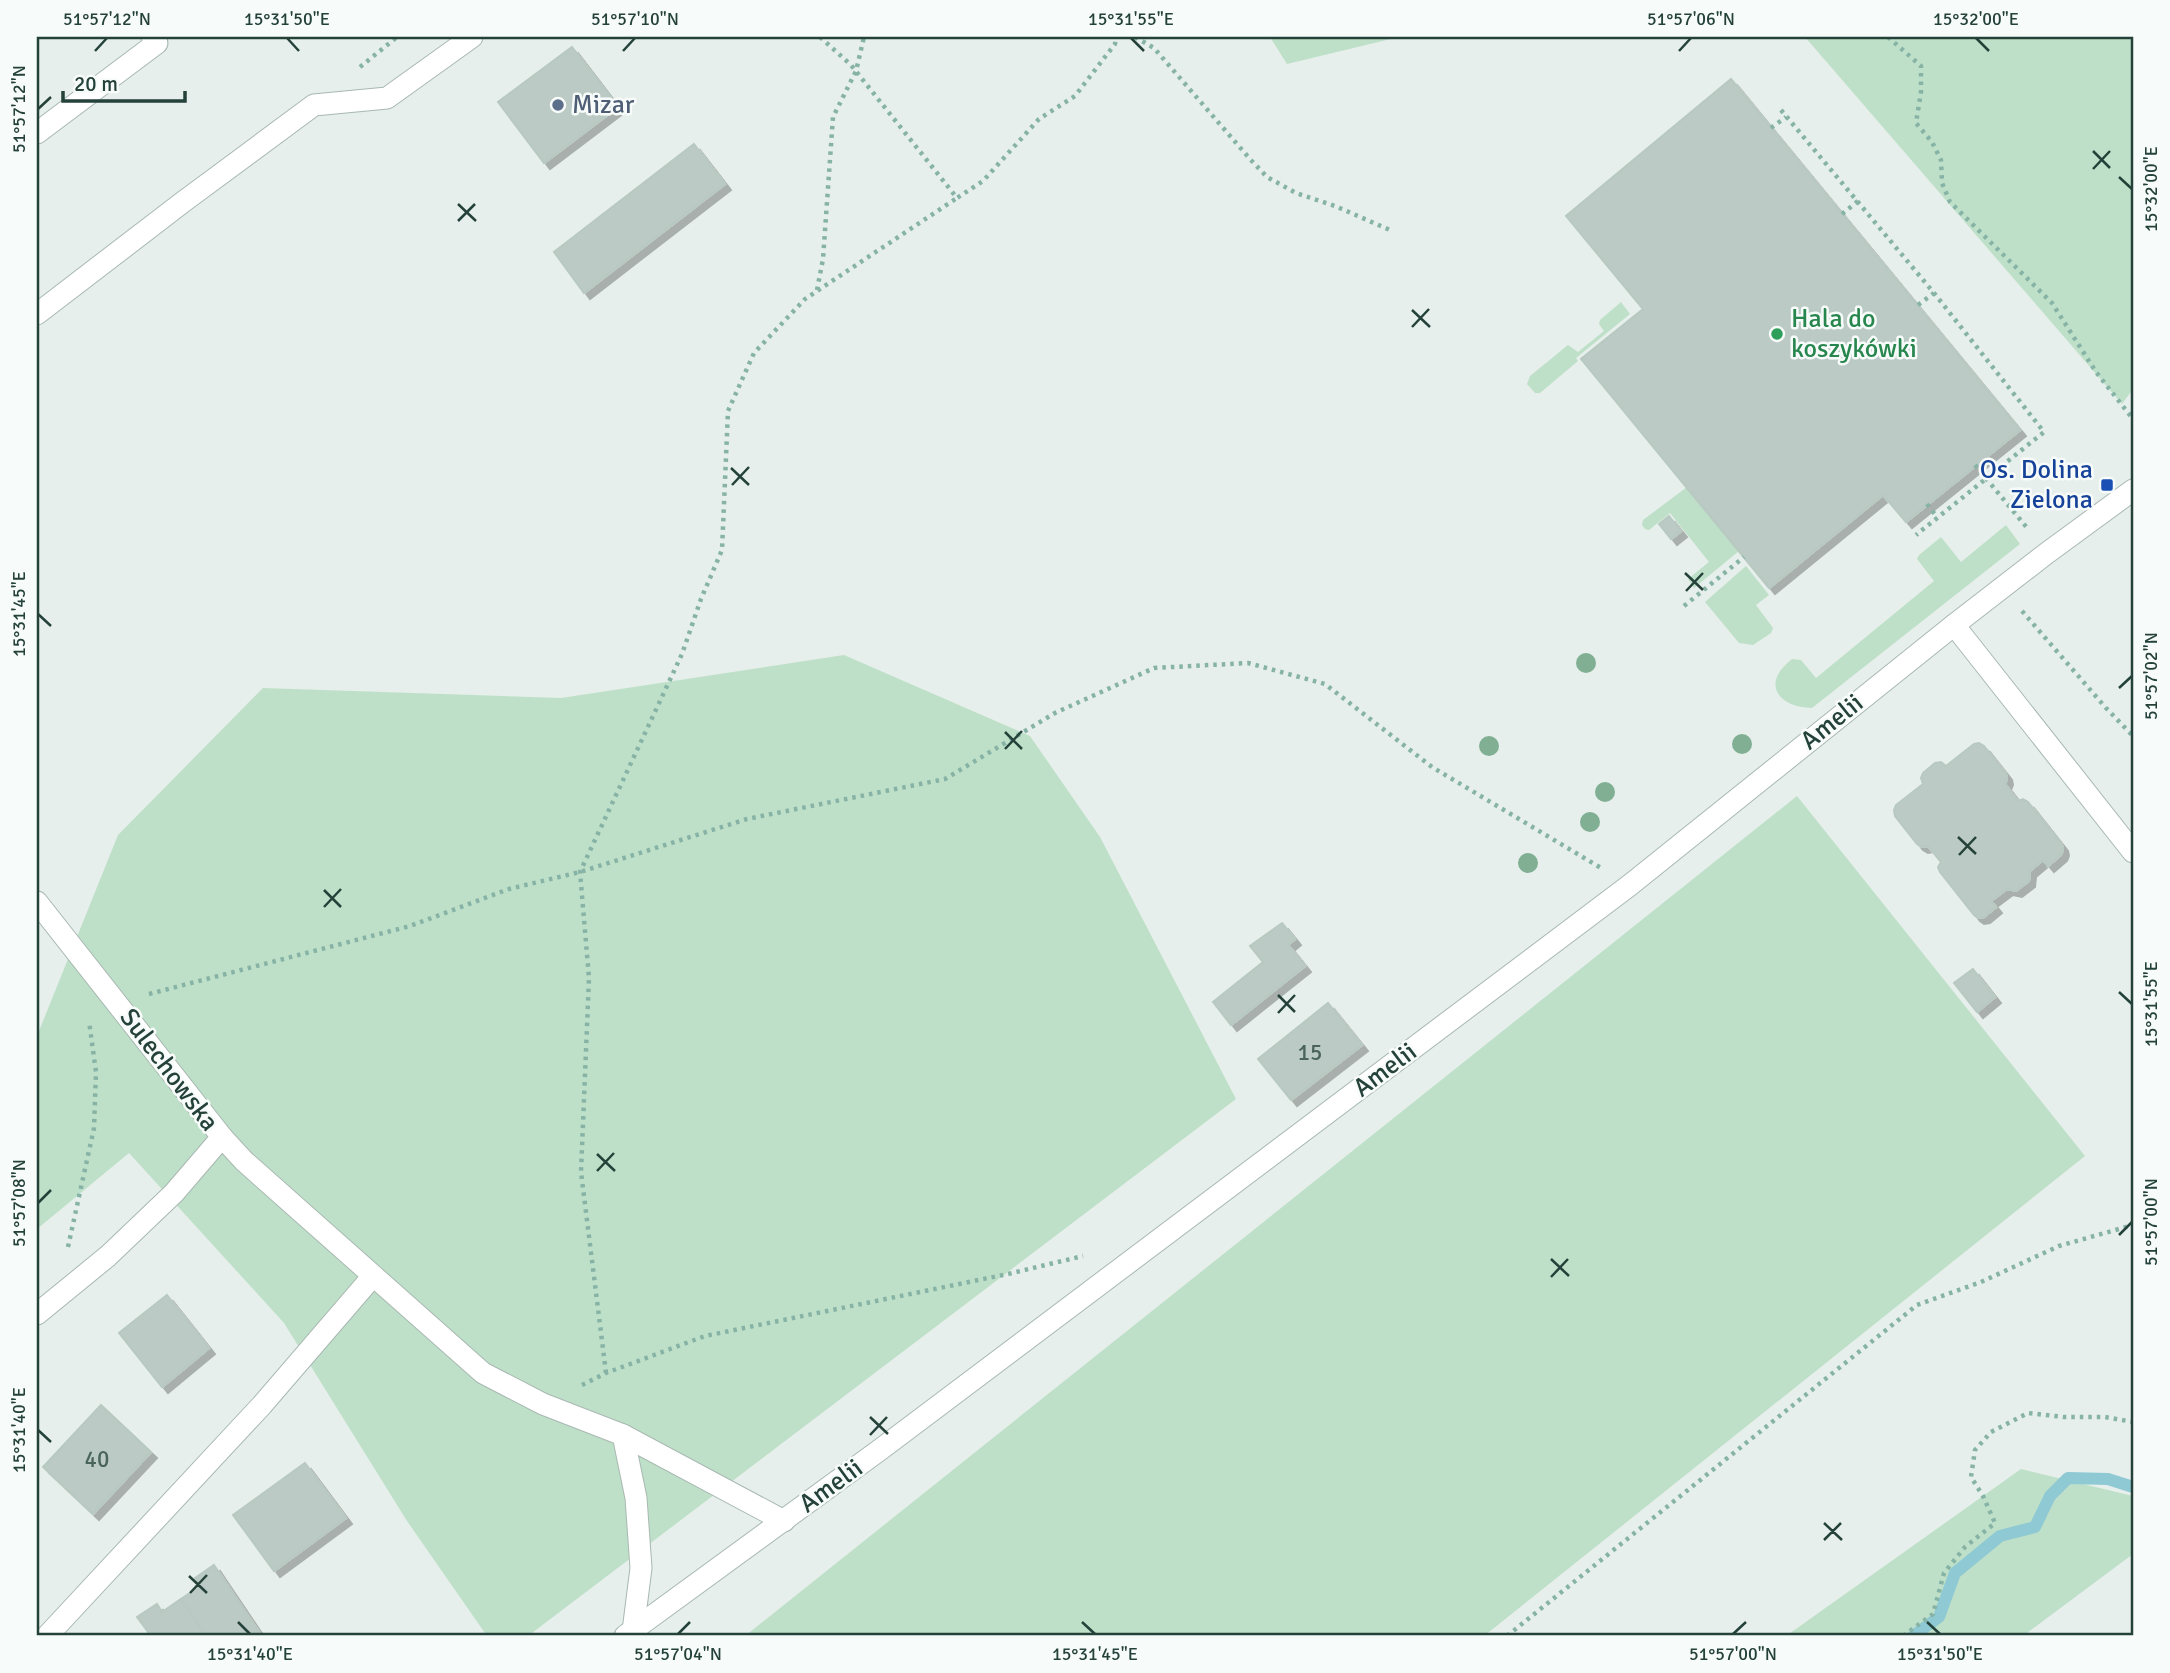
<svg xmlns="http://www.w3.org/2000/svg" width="2170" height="1673" viewBox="0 0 2170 1673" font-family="Signika,sans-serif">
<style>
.green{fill:#bfe0c8}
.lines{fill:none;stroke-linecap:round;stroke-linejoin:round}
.stream{stroke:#8ec9d4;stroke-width:12}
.building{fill:#bbcac4;stroke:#b8c9c2;stroke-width:2;filter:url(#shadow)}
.minor-casing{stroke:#a8b8b2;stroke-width:23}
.path{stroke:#86b3a5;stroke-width:4.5;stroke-dasharray:3.5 5;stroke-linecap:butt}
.minor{stroke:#fff;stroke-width:21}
.tree{fill:#80af93}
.ticks{fill:none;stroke:#24423a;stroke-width:2.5}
.service-dot{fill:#5c6f8a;stroke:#f7fbf9;stroke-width:2.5}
.leisure-dot{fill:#2e9e5b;stroke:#f7fbf9;stroke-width:2.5}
.transit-dot{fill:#1a4fb4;stroke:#f7fbf9;stroke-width:2.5}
.labels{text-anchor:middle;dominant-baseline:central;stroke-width:5;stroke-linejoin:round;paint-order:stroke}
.number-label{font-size:23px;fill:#4a645c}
.service-label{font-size:26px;fill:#4e5e75;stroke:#f7fbf9;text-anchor:start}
.leisure-label{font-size:26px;fill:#27864d;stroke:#f7fbf9;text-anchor:start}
.transit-label{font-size:26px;fill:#164399;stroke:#f7fbf9;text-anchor:end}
.street-label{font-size:26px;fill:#24423a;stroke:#f7fbf9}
.neatline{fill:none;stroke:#24423a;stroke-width:2.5}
.ticks-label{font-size:18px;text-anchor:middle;fill:#24423a}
</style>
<defs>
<filter id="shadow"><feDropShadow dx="6" dy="6" stdDeviation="0" flood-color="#0004"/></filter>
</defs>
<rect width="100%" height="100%" fill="#e6efeb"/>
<g class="green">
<polygon points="1270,37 1399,37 1287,64"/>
<polygon points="1805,37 2133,37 2133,389 2122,404"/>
<polygon points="1621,302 1630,314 1576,358 1578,361 1540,393 1535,393 1527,384 1530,376 1568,345 1578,352 1604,331 1599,324 1600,320"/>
<polygon points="1687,487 1739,551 1694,588 1688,579 1709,562 1670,513 1649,530 1645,529 1642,525 1643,520"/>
<path d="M 2006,525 L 2020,544 L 1812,708 C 1777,707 1761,683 1792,659 L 1801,660 L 1816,678 L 1934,581 L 1917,559 L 1919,555 L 1941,537 L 1961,562 Z"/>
<polygon points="1746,566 1769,595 1756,605 1773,628 1771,633 1753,645 1739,643 1705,602"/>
<polygon points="844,655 1030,736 1100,837 1236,1099 528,1636 487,1636 407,1521 284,1323 129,1153 37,1229 37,1036 118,835 263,688 561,698"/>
<polygon points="1797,796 2085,1156 1484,1636 745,1636"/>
<polygon points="2021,1469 2133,1496 2133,1554 2023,1636 1786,1636"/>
</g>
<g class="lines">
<polyline class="stream" points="1913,1636 1939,1617 1955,1573 2000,1536 2035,1527 2050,1496 2068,1478 2108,1479 2133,1487"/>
</g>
<g class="building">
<polygon points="572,47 618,107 544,163 498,102"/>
<polygon points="1731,79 2020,430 1906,522 1883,495 1769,588 1581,359 1643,309 1566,216"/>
<polygon points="694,144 725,184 584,293 554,252"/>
<polygon points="1669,516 1681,531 1671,539 1659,524"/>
<polygon points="1979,743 1984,746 2006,774 2007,779 2005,784 2018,801 2023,799 2028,802 2062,845 2063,850 2061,855 2048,866 2043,860 2030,871 2029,881 2016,891 2007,889 1991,901 1996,907 1984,917 1978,918 1974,915 1940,872 1938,867 1941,862 1928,846 1922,847 1917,844 1895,816 1894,810 1896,805 1923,784 1921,778 1923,773 1935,763 1941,762 1946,766 1974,744"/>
<polygon points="1282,923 1295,939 1288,945 1305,966 1231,1025 1213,1002 1263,962 1250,946"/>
<polygon points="1973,969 1995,997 1977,1012 1954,983"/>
<polygon points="1328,1003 1362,1045 1291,1100 1258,1059"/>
<polygon points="167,1295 209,1348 162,1387 119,1333"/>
<polygon points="101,1405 151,1452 93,1514 43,1467"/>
<polygon points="305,1463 346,1518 274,1571 233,1515"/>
<polygon points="214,1565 259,1632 252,1636 206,1636 181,1599 200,1586 195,1578"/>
<polygon points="181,1599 206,1636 151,1636 137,1617 157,1604 162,1612"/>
</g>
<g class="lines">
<defs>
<g id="minor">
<polyline points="37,133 157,43 152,37"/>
<polyline points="37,314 183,202 314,105 387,98 472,37"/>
<polyline points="1954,625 2133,852"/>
<polyline points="37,902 222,1137 174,1193 108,1256 37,1314"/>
<polyline points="222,1137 244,1161 483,1373 543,1404 623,1435 636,1498 641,1568 633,1631"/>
<polyline points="623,1435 784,1521"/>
<polyline points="47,1636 262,1405 373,1276"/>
<polyline points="625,1636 881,1449 1630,885 1954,625 2047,553 2133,490"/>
</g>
</defs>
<use href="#minor" class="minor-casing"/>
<g class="path">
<polyline points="820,37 851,65 957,198 983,181 1039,119 1075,96 1115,44 1116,37"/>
<polyline points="1135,37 1154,48 1250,159 1267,177 1296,193 1335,206 1390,230"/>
<polyline points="1888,37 1921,66 1921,92 1916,123 1932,142 1941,160 1942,183 1950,202 2052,303 2096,372 2133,419"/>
<polyline points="360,67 397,37"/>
<polyline points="1781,110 1934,293 2044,432 1916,535"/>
<polyline points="1771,128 1786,117"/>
<polyline points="1842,214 1858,201"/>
<polyline points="817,290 823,259 833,117 856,71 864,37"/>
<polyline points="1918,305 1934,293"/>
<polyline points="1975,465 2028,529"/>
<polyline points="1927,504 1937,517"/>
<polyline points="1684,606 1744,557"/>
<polyline points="2022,611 2106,708 2133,736"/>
<polyline points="149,994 410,926 509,889 580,872 747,819 945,779 1055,713 1154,668 1248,663 1325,684 1432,767 1601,868"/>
<polyline points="68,1247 94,1128 96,1072 89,1021"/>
<polyline points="606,1373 581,1172 589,978 580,872 682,654 701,599 722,550 728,411 754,353 805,299 957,198"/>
<polyline points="582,1385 606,1373 705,1336 1008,1274 1083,1256"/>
<polyline points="1507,1636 1917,1305 1981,1282 2059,1246 2133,1225"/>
<polyline points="1903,1636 1933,1614 1944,1573 1965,1547 1995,1523 1983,1496 1971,1477 1975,1450 1991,1432 2028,1413 2064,1417 2105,1417 2133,1422"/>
</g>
<use href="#minor" class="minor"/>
</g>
<g class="tree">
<circle cx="1586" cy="663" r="10"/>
<circle cx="1742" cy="744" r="10"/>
<circle cx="1489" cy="746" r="10"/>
<circle cx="1605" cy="792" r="10"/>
<circle cx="1590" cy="822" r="10"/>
<circle cx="1528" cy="863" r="10"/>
</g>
<path class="ticks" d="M 287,38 L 299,51M 1131,38 L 1144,51M 1976,38 L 1989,51M 95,51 L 107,38M 623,51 L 635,38M 1679,51 L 1691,38M 38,109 L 51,97M 2093,151 L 2110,168M 2093,169 L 2110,151M 2119,177 L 2132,189M 458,204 L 476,221M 458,221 L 475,204M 1412,310 L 1430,327M 1412,327 L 1429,309M 731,468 L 749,485M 732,485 L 749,467M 1685,573 L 1703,590M 1686,591 L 1703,573M 38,614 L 51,626M 2119,688 L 2132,676M 1005,732 L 1022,749M 1005,749 L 1022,731M 1958,837 L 1976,854M 1959,855 L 1976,837M 324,890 L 341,907M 324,907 L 341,889M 2119,992 L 2132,1004M 1278,995 L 1295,1012M 1278,1013 L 1295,995M 597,1154 L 615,1171M 597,1171 L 614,1153M 38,1203 L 51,1190M 2119,1235 L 2132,1222M 1551,1259 L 1569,1276M 1551,1277 L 1568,1259M 870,1417 L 888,1434M 38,1430 L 51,1442M 870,1435 L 887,1417M 1824,1523 L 1842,1540M 1824,1540 L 1841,1523M 189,1576 L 207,1593M 190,1593 L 207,1575M 238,1622 L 250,1634M 1082,1622 L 1095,1634M 1927,1622 L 1940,1634M 678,1634 L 690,1622M 1733,1634 L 1746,1622"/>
<circle class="service-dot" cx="558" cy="105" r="7"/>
<circle class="leisure-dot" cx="1777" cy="334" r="7"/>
<rect class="transit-dot" x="2100" y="478" width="14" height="14" rx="3.5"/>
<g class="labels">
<g class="number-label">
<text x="1310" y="1052">15</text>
<text x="97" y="1459">40</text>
</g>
<g class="service-label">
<text x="572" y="105">Mizar</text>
</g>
<g class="leisure-label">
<text x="1791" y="319">Hala do<tspan x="1791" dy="30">koszykówki</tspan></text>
</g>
<g class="transit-label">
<text x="2093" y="470">Os. Dolina<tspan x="2093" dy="30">Zielona</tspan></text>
</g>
<g class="street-label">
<text transform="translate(1832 722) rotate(-39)">Amelii</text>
<text transform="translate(169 1070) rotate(53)">Sulechowska</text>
<text transform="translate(1385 1070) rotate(-37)">Amelii</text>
<text transform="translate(831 1486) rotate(-36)">Amelii</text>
</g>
</g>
<rect width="2170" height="1673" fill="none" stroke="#f7fbf9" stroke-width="77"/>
<path d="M63 91v10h122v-10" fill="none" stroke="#24423a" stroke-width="3.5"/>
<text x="74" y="91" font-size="21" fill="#24423a" stroke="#f7fbf9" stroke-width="5" paint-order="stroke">20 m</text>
<rect x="38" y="38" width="2094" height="1596" class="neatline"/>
<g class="ticks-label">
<text x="107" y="25">51°57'12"N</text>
<text x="287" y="25">15°31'50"E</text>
<text x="635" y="25">51°57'10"N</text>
<text x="1131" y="25">15°31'55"E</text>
<text x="1691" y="25">51°57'06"N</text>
<text x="1976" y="25">15°32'00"E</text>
<text transform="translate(19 109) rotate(-90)" y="6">51°57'12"N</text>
<text transform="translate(2151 189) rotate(-90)" y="6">15°32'00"E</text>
<text transform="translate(19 614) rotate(-90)" y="6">15°31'45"E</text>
<text transform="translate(2151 676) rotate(-90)" y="6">51°57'02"N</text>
<text transform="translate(2151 1004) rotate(-90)" y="6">15°31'55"E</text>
<text transform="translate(19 1203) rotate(-90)" y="6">51°57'08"N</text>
<text transform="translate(2151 1222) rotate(-90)" y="6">51°57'00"N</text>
<text transform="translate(19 1430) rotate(-90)" y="6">15°31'40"E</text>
<text x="250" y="1660">15°31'40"E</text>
<text x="678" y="1660">51°57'04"N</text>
<text x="1095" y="1660">15°31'45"E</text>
<text x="1733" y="1660">51°57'00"N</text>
<text x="1940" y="1660">15°31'50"E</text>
</g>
</svg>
